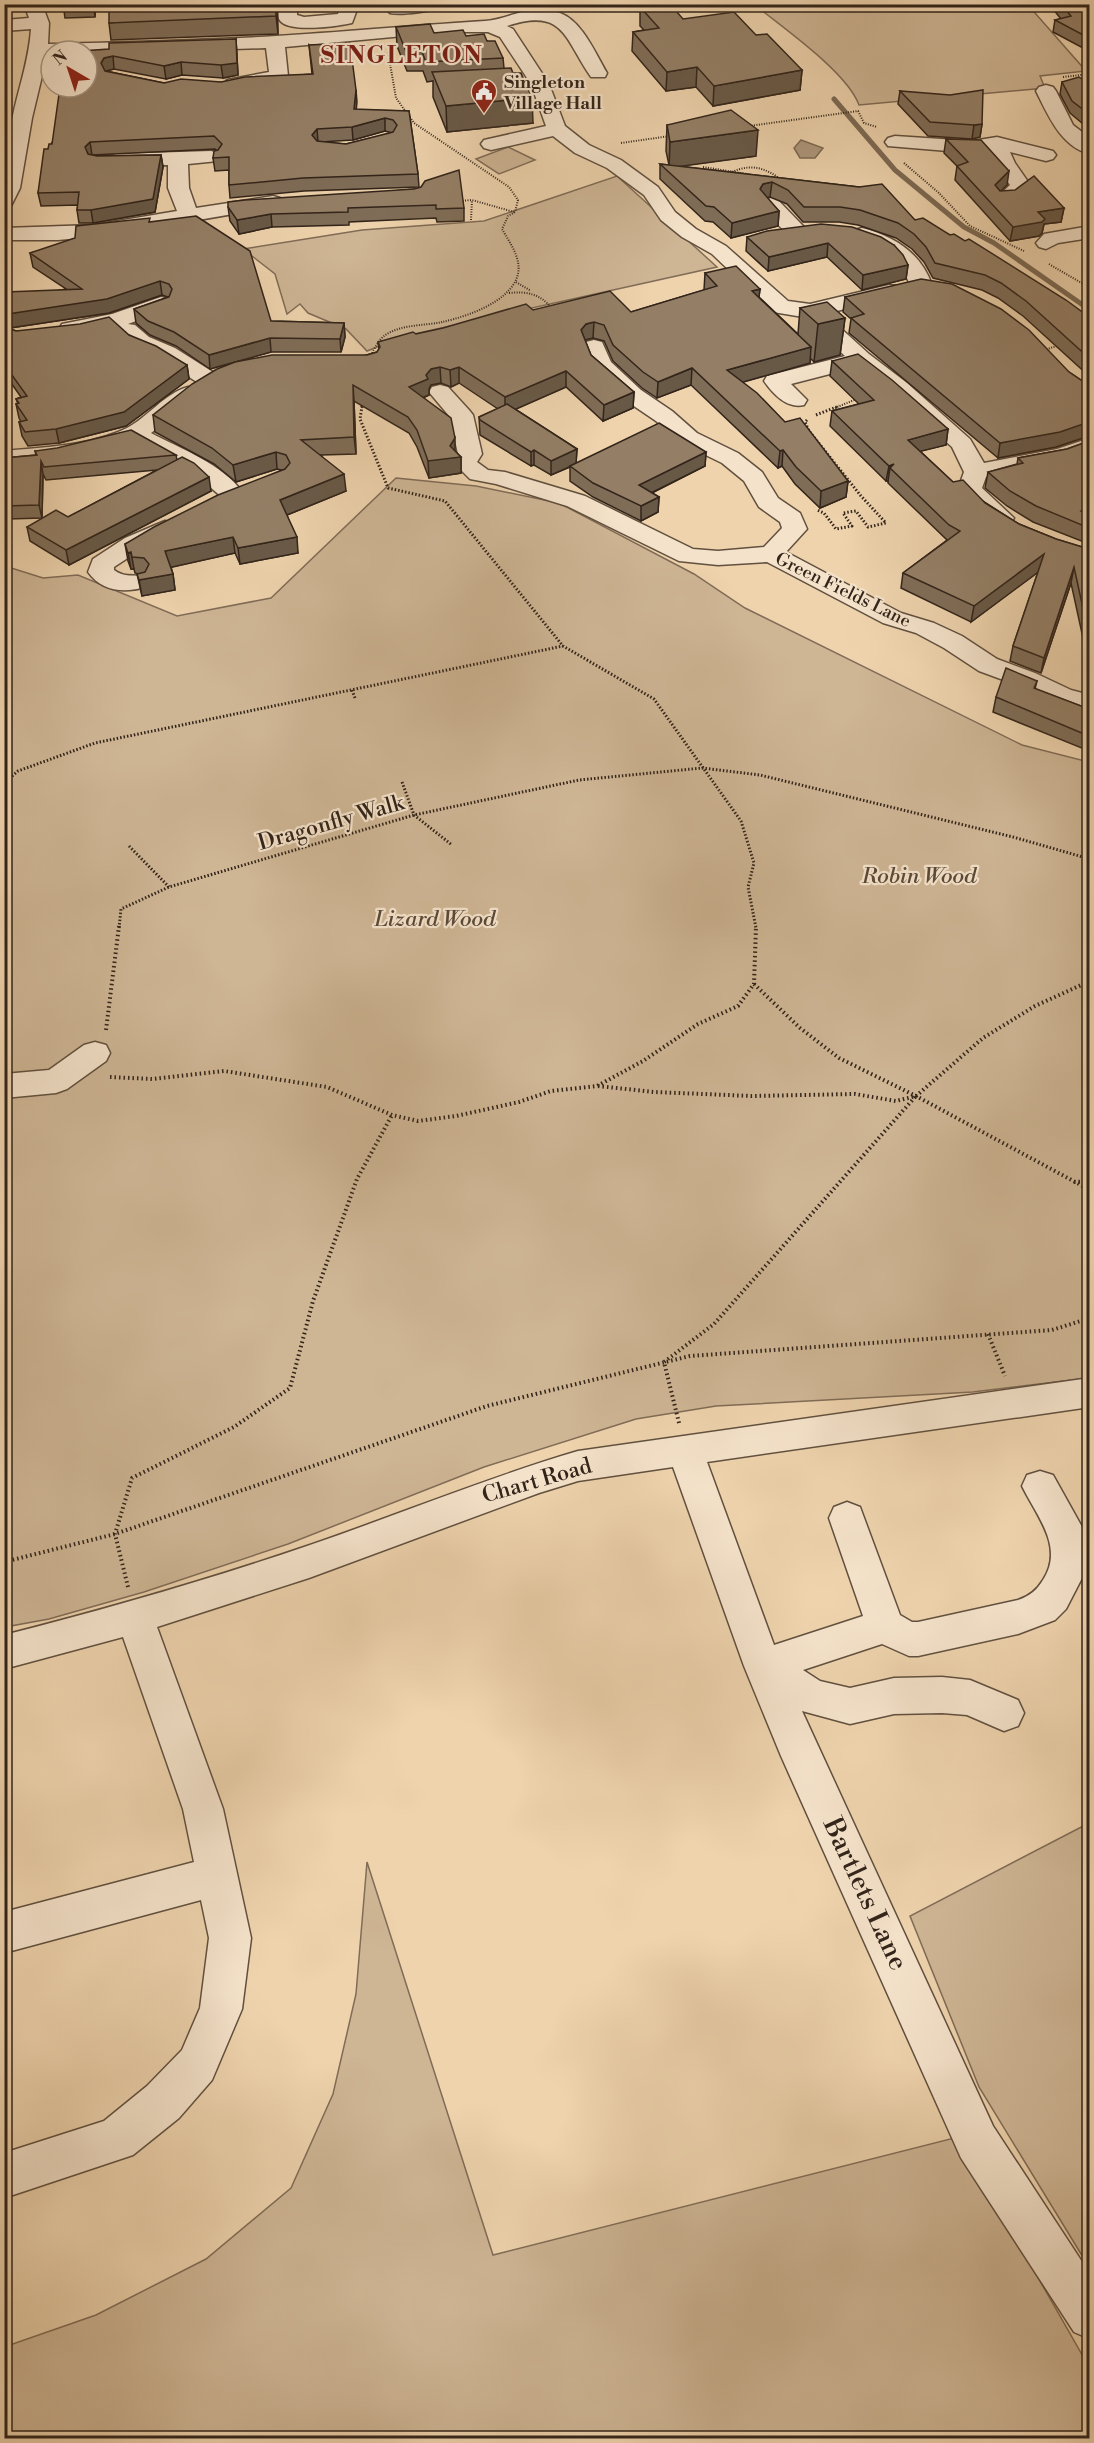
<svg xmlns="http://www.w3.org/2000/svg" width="1094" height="2443" viewBox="0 0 1094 2443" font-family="'Libre Bodoni',serif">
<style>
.green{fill:#ceb594;stroke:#806c57;stroke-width:1.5}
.water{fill:#ae987b;stroke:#7c6a54;stroke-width:1.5}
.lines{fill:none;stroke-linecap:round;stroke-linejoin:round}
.stream{stroke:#7c6a54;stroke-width:5}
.minor-casing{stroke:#61503f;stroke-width:3}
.path-far2{stroke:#32241a;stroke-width:2;stroke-dasharray:1 1.5;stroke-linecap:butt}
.path-far1{stroke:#32241a;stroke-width:3;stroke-dasharray:1.5 2;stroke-linecap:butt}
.path{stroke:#32241a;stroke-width:4;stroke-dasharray:1.5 3;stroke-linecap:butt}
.minor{fill:#f4e2ca;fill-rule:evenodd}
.wall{fill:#7f6d58;stroke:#32241a;stroke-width:1.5;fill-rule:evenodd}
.shaded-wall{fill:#685947;stroke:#32241a;stroke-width:1.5}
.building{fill:#947f66;stroke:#32241a;stroke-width:1.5;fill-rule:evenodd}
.labels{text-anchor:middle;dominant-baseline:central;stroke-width:4.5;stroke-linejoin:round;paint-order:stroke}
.far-poi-label{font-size:18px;font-weight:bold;fill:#32241a;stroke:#f4e2ca;text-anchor:start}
.far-street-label{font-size:18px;fill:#32241a;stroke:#f4e2ca}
.street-label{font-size:22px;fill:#32241a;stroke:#f4e2ca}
.park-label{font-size:22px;font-style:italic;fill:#594838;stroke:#f4e2ca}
.far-district-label{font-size:24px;font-weight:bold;letter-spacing:1.5px;fill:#7a1f14;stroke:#f4e2ca}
.near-street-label{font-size:27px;fill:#32241a;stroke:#f4e2ca}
</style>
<rect width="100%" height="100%" fill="#eed3ad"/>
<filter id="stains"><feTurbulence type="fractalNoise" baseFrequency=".00333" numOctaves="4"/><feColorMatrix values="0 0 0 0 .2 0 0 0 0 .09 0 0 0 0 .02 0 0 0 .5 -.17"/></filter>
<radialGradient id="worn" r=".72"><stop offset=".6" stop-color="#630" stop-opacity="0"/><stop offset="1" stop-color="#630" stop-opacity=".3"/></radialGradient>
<g class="green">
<path d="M 755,5 L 1028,5 L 1086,71 L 1040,76 L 1045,88 L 859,105 C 847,72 783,28 755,5 Z"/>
<polygon points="508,147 535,160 499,174 476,159"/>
<polygon points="617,176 717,267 405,336 367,351 346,329 308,313 300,304 287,314 275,274 243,249 362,230 484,221"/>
<polygon points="396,478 476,486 559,503 694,574 745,608 1022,745 1089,762 1089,1378 973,1392 716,1406 636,1419 484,1467 288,1544 144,1592 49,1619 5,1627 5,566 43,578 78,575 177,616 271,598"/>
<polygon points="1089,1823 1089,2267 979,2087 910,1916"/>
<polygon points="367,1862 493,2255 958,2137 1089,2367 1089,2438 5,2438 4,2347 96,2315 206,2259 291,2188 333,2094 356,1994"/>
</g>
<polygon class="water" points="801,140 823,148 815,158 800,158 794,148"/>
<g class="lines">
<polyline class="stream" points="834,99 895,170 964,227 994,243 1090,310"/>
<defs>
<g id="minor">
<path d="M 24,4 L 42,4 L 49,23 L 48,44 C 124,42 200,41 276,36 C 346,32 415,25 485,21 C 512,19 530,2 560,13 C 583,22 595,53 607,73 L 605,77 L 591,77 C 564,38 564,7 507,26 L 513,29 L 549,84 L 565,126 L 589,145 L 621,160 L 658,187 L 675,212 L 696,229 L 726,246 L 788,301 L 810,304 L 889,285 L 897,286 L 900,291 L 897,296 L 825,314 L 869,354 L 907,383 L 970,439 L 984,463 L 1057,449 L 1090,438 L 1090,453 L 1063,462 L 986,477 L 982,488 L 1014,518 L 1011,523 C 991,528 969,505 958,489 L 964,472 L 952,447 L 891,393 L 857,367 L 791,384 L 807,400 L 804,405 C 787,409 773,394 764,381 L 767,376 L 845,356 L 803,317 L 773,312 L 712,254 L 682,237 L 661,220 L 644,195 L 607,168 L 575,153 L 553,136 L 491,150 L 484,148 L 481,144 L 484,140 L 546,126 L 531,84 L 500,37 L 488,32 L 447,32 L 285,47 L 288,76 L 286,80 L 234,90 L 227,88 L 225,84 L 227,80 L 269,72 L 266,48 L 87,54 L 87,51 L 51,51 L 51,55 L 47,55 L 32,118 L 20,188 L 11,206 L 4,208 C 4,178 6,150 12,120 C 18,89 29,61 31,29 L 4,31 L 4,20 L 29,18 Z"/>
<path d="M 279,4 L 297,4 L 297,15 L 304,17 L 338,14 L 341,4 L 359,4 L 352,23 C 339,26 286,34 279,19 C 278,15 279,8 279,4 Z"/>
<path d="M 392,4 L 444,4 C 437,12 400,15 390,13 L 387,9 Z"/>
<path d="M 1046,85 L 1053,87 L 1056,91 L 1073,125 L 1090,138 L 1090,154 C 1061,147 1048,115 1036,91 L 1039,87 Z"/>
<path d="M 895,136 L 972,141 L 997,137 L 1053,151 L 1056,155 L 1053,159 L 1046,161 L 1010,152 L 1015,163 L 1031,186 C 1023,197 1011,207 998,203 L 995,199 L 1010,185 L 995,164 L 990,150 L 972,153 L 888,146 L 885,142 L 888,138 Z"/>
<polygon points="211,151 218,153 221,157 218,161 188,164 189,188 196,208 273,196 280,198 283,202 280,206 111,235 58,240 4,240 4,228 94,225 177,211 168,188 168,165 116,166 109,164 106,160 109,156 116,154"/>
<path d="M 771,198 L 778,200 L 804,227 L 807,231 L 804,235 C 786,240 775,220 764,208 L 761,204 L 764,200 Z"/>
<polygon points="1090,226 1090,238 1058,243 1046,249 1039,247 1036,243 1044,234"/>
<path d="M 862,228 C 894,236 921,253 932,285 L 929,290 L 921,291 L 913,290 C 906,278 904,267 893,258 C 882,249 858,243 852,234 L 855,230 Z"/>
<polygon points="161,297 169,299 172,304 169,309 128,324 135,325 149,337 175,348 216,374 219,379 216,384 208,386 200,384 159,358 133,347 116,330 119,326 70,336 62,334 59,329 62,324 112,314"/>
<polygon points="594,340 602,342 611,362 641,390 672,411 697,433 738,453 762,472 778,498 800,513 807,529 786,552 901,613 934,623 962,636 997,659 1035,673 1071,690 1090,695 1090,711 1054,703 1017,685 979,671 944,648 916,633 883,623 767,562 718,565 679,561 567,506 496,484 470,479 453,462 458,454 450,417 429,392 432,387 440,385 448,387 469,410 473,415 482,454 477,462 488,470 505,472 585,496 693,549 718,551 764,547 782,528 780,522 759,507 744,481 722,463 681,443 656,421 625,400 593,370 583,347 586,342"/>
<path d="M 188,387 L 196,389 L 199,394 L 196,399 L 151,433 C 181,449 223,464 243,493 L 239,498 L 231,500 L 223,498 L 197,476 L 133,442 L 90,454 L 4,465 L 4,451 C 44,447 90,446 127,428 C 148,417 165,393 188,387 Z"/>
<path d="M 165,521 L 174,523 L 177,528 L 174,533 L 143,548 L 114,567 L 114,570 C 124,578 134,574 146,577 L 150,582 L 146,587 C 124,593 102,592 88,572 L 93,559 L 125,538 Z"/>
<polygon points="95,1042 106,1045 110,1053 106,1061 67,1089 56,1093 4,1098 4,1074 49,1070 84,1045"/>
<path d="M 1090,1378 L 1090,1407 L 707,1462 L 774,1645 L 863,1616 L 829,1518 L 834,1507 L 847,1502 L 860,1507 L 900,1615 L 912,1622 L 918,1622 L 1018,1600 C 1030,1596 1037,1590 1043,1580 C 1065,1547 1036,1515 1022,1486 L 1027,1475 L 1040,1471 L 1053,1475 L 1082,1527 L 1089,1553 L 1083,1576 L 1066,1609 L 1055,1620 L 1018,1634 L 918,1656 L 909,1656 L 882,1644 L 803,1670 L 820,1681 L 850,1688 L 894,1678 L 942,1677 L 970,1680 L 1018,1700 L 1024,1713 L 1018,1726 L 1004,1731 L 967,1715 L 942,1713 L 894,1714 L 850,1724 L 802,1711 L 993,2126 L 1090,2274 L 1090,2339 L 1074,2332 L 961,2158 L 781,1756 L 744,1666 L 673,1467 L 578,1481 L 539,1493 L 309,1578 L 157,1627 L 223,1809 L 251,1938 L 242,2009 L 212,2080 L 179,2118 L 133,2155 L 4,2198 L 4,2153 L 104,2121 L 147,2086 L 182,2050 L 200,2008 L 209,1938 L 201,1900 L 4,1953 L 4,1912 L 194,1862 L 183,1809 L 123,1637 L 4,1669 L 4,1635 C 106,1609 207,1580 307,1546 C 398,1515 486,1478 578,1451 Z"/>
</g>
</defs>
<use href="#minor" class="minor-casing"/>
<g class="path-far2">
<polyline points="580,6 600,4"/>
<polyline points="1063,77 1090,74"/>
<polyline points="749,126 858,111 864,123 877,127"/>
<polyline points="621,143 670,136"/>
<polyline points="904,163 939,193 970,226 1024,251"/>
<polyline points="703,167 747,174 750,178"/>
<polyline points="1083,167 1090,176"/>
<path d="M 732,172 C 752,163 766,168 783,181"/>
<polyline points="460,201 472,200 514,212"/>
<polyline points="471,220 472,200"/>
<polyline points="1049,264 1090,288"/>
<polyline points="516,282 531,291"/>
<path d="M 509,293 C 527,291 541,294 552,309"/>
<polyline points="1044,350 1060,345"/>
<path d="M 371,355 C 374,349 379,340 384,336 C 400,324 424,326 442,322 C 470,316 529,296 517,258 C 514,248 507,238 502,229 L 508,216 L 515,212 L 518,200 L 509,187 L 414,123 L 396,98 L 388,52"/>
<polyline points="362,408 363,401"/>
<polyline points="835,408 859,398"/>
</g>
<g class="path-far1">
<polyline points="362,406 360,419 388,488 445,501 563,646 654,699 741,821 754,863 748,887 756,928"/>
<polyline points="816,415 839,406"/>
<polyline points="807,420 805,422 809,431 861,496 886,523 868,527 856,511 843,513 852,526 836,529 824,513 817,510"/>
<polyline points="352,690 355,698"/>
<polyline points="402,782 414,815 452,845"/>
<polyline points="4,783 18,771 95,743 563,646"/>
<polyline points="129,846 169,887"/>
<polyline points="119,928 121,909 169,887 414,815 579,780 702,768 760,775 1013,837 1090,859"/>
</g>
<g class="path">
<polyline points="754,984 800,1028 839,1058 916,1096 1090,1190"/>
<polyline points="106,1030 119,926"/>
<polyline points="110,1077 152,1079 224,1071 327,1087 392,1115 418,1121 456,1116 519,1102 551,1091 597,1086 643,1061 698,1024 738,1006 754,984 756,926"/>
<polyline points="598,1086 654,1092 752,1096 855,1094 896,1101 916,1096 983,1038 1035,1006 1090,981"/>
<polyline points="1074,1182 1090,1181"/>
<polyline points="988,1334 1005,1376"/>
<polyline points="679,1423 664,1362 714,1324 916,1096"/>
<polyline points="4,1562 115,1534 487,1406 690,1356 1052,1330 1090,1318"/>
<polyline points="128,1587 115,1534 132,1478 234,1427 290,1388 313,1301 357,1179 392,1115"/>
</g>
<use href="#minor" class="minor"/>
</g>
<g class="wall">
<polygon points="63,4 96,4 95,17 65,18"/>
<polygon points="277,4 278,34 111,40 109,23"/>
<polygon points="1049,4 1089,4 1089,48 1083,48 1053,32 1055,20 1061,19"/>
<polygon points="640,7 683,19 756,35 802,70 800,90 713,106 696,87 666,91 632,51 633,32 644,30 640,26"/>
<polygon points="396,27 434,33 466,36 487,41 503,58 504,68 533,123 447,132 433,97 433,81 427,82 423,71 407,71 397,46"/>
<path d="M 236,39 L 238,75 L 223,78 L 182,75 L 166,79 L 114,69 L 106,71 L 164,83 L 221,82 L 312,74 L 309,45 L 356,90 L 356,110 L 409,111 L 418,174 L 419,187 L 304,191 L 230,198 L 229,185 L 229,170 L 215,171 L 213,158 L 216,150 L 215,149 L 92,155 L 97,156 L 161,155 L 163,167 L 155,212 L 93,223 L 79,223 L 77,210 L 78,205 L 41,206 L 38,193 L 48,149 L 109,49 ZM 385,131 L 392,133 L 346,144 L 320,142 L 353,140 Z"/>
<polygon points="1062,82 1089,84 1089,129 1070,113 1060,94"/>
<polygon points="900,91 982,124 980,137 972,139 928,136 898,104"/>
<polygon points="667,125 756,156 678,166 859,187 915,220 950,235 1089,317 1089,376 1023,316 998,298 982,290 933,278 924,262 912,249 896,238 858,225 839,222 803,222 787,204 770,197 767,198 779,211 778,226 731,238 713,222 705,221 660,179 660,164 669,165 666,151"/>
<polygon points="946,139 1007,185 1000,191 1064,208 1061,222 1044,224 1042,233 1039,236 1010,241 955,180 957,166 944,153"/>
<polygon points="414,189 464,208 464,221 437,222 436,218 349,222 349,225 272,227 239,234 230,221 228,207"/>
<polygon points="151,222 271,321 344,323 345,337 341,352 271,352 210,369 176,346 150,335 136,323 134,309 168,297 162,295 109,313 10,328 10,329 16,331 129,335 187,365 189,379 126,426 59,443 28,446 22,436 19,422 21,422 19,418 16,404 18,404 16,399 21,397 4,373 4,302 66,289 33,267 30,253"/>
<polygon points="747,237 894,245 908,265 906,279 862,290 827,257 768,271 746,251"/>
<polygon points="705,273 760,289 759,297 798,334 800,308 845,318 840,355 814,362 810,358 810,363 742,382 848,481 846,497 820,508 795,484 782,466 778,468 691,385 657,398 642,388 613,361 604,341 593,338 585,340 591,355 634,392 633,408 603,421 566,387 515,409 577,449 576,463 706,452 705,466 652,493 659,497 658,512 641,521 593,497 570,481 570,467 551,475 534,465 531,466 480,435 479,417 498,409 459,383 451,387 441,383 431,385 429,389 429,395 423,398 455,451 461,457 461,473 429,478 417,447 409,433 354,401 356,454 321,455 346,491 287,515 298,553 240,564 235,553 171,567 173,574 175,590 142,596 137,574 138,574 135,573 134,569 131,569 128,561 125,544 282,470 277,469 236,482 214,464 155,432 153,415 377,352 379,349 378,342 533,310 631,312 704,290"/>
<polygon points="845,297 1069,372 1084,382 1089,384 1089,436 1056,447 998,458 849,333 851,319 843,312"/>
<polygon points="832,361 948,429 946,445 920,451 953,482 1019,524 1056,539 1089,549 1089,661 1088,661 1071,583 1041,673 1010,661 1013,646 1038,572 971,622 901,588 903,573 947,540 888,483 888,481 886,481 830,426 832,411 859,404 830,376"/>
<polygon points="1089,441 1089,544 1033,522 1007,506 985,488 988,472 1017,464 1018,458 1067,449"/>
<polygon points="35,451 176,455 177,460 211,491 69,565 30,541 27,527 68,517 157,470 46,480 43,474 42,518 8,519 4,518 4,458 36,455"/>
<polygon points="1037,681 1035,689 1089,709 1089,751 993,712 996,697"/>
</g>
<g class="shaded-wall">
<polygon points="93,4 96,4 95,17"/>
<polygon points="276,4 277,4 278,34 276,16"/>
<polygon points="1085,36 1089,36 1089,48 1083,48"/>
<polygon points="236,39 238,75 223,78 221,65"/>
<polygon points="113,56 114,69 106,71 103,76 101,63 104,58"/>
<polygon points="181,62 182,75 166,79 164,66"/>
<polygon points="697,67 696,87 666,91 667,72"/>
<polygon points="802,70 800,90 713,106 714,86"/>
<polygon points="356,90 357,102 355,122 354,109"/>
<polygon points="532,98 533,123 447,132 446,106"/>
<polygon points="385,118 385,131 353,140 352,127"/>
<polygon points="982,124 980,137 972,139 974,125"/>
<polygon points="317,129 318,142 313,148 312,135"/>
<polygon points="758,130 756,156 669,168 670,142"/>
<polygon points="90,142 92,155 87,160 85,147"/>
<polygon points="161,155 163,167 155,212 93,223 91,210"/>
<polygon points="1009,171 1007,185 993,199 995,185"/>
<polygon points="772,182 770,197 762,199 760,189 763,184"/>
<polygon points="1064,208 1061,222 1044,224 1042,233 1039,236 1010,241 1013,227 1038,212"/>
<polygon points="779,211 778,226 731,238 732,223"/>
<polygon points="271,214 272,227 239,234 237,220"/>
<polygon points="828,243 827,257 768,271 769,257"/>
<polygon points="908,265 906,279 862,290 863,275"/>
<polygon points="160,281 162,295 109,313 10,328 6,336 4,328 4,320 8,314"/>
<polygon points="760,289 758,305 752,291"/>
<polygon points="845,318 840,355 814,362 818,324"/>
<polygon points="594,322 593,338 585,340 581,330 586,324"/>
<polygon points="344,323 345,337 341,352 340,339"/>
<polygon points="270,338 271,352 210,369 209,355"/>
<polygon points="811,347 810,363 726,387 727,370"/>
<polygon points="187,365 189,379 126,426 59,443 56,429"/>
<polygon points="440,367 441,383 431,385 429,389 429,395 410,403 409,387 426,375 431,369"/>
<polygon points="459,367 459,383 451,387 450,370"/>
<polygon points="692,368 691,385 657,398 658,382"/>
<polygon points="566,371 566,387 505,414 505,397"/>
<polygon points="353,385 354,401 356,454 354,437"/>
<polygon points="634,392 633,408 603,421 604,405"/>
<polygon points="1089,422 1089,436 1056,447 998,458 1000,443"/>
<polygon points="948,429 946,445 906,455 908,440"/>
<polygon points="455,438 455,454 461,457 461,473 429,478 428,461 450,446"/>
<polygon points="577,449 576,464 551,475 551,461"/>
<polygon points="534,450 534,465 531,466 531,452"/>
<polygon points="783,450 782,466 778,468 780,451"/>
<polygon points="276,452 277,469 236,482 233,465"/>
<polygon points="706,452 705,466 639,499 639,485"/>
<polygon points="41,461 43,474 42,518 39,505"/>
<polygon points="894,464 890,468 888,481 886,481 889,466"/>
<polygon points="344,474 346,491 282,517 280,500"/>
<polygon points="209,477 211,491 69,565 66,550"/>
<polygon points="848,481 846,497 820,508 821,491"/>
<polygon points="659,497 658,512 641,521 641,506"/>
<polygon points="1089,505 1089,518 1081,511"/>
<polygon points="233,537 235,553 168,568 165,551"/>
<polygon points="297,537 298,553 240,564 238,548"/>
<polygon points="131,552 134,569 131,569 128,553"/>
<polygon points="1044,554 1041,570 971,622 974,606"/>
<polygon points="1074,567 1071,583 1041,673 1044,658"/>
<polygon points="173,574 175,590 142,596 139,580"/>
</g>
<g class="building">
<polygon points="109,4 276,4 276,16 109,23"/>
<polygon points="654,4 670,4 683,19 734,12 756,35 767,34 802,70 714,86 697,67 667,72 633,32 659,28 640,7"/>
<polygon points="1061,4 1089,4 1089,36 1085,36 1055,20 1071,16"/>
<polygon points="430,24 434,33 463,30 466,36 484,34 487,41 495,41 503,58 426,62 422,52 406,51 396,27"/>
<path d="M 236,39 L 237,63 L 221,65 L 181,62 L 164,66 L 113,56 L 104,58 L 101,63 L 105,71 L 164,83 L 181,79 L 221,82 L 245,77 L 313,74 L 309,45 L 350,43 L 356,90 L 354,109 L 409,111 L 418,174 L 303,178 L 229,185 L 229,157 L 213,158 L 214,151 L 218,150 L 222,144 L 214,136 L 90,142 L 85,147 L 88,154 L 97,156 L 161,155 L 153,199 L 91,210 L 77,210 L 79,192 L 38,193 L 44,149 L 48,149 L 49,144 L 52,144 L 60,87 L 87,87 L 87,51 L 80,51 L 109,49 L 109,43 ZM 385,118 L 393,120 L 397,125 L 393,132 L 346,144 L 317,141 L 312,135 L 317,129 L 352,127 Z"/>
<polygon points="511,68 513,73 521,73 532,98 446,106 432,72"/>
<polygon points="1079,77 1089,84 1089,114 1072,101 1062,82"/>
<polygon points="983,90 982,124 974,125 930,122 900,91 950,95"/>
<polygon points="731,110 758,130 670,142 667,125"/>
<polygon points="946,139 981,140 1009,171 995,185 1000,191 1015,190 1034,176 1064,208 1038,212 1045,219 1042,222 1013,227 957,166 968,162"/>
<polygon points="660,164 859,187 882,184 915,220 923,218 950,235 954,234 965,241 969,239 1066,300 1089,317 1089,358 1026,301 1001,283 985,275 935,263 926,247 914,234 898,223 860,210 840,207 804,207 788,190 772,182 763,184 760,189 779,211 732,223 714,207 706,206"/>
<polygon points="459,170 464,208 436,209 436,205 348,208 348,212 271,214 237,220 228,207 228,202 245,200 414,189 421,187 425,181"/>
<polygon points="196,216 250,251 271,321 344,323 340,339 270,338 209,355 174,332 148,321 134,309 169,297 172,289 169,284 160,281 107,299 8,314 4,320 4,302 6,292 82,289 30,253 75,238 76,226 150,218 149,222"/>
<polygon points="821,224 852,227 881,237 894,245 903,255 908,265 863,275 828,243 769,257 747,237 767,231"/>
<polygon points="736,266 760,289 752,291 811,347 727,370 757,393 785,422 800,418 848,481 821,491 796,467 783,450 780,451 692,368 658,382 643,372 613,345 604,325 594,322 586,324 581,330 591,355 634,392 604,405 566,371 505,397 459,367 450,370 440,367 431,369 426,375 428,379 409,387 451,418 455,438 450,446 461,457 428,461 417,430 408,417 353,385 354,437 301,440 344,474 280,500 297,537 238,548 233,537 165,551 173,574 139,580 137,574 145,572 149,564 144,558 132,557 131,552 128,553 125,544 154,527 218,495 285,469 290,463 286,455 276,452 233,465 212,448 153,415 192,384 217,369 235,362 272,355 367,355 377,352 380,347 378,342 413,332 416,334 443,328 526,304 533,310 610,291 631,312 717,286 705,273"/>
<polygon points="921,279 952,284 1001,309 1029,330 1069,372 1084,382 1089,384 1089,422 1060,432 1000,443 851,318 864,314 845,297"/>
<polygon points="827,302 845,318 818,324 800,308"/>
<polygon points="109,317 129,335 156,346 187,365 124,412 56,429 25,432 19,422 27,420 16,404 19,403 16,399 27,396 4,364 4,324 8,328 16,331 80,324"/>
<polygon points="858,354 892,380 948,429 908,440 953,482 963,480 985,503 1019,524 1056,539 1089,549 1089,636 1074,567 1044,658 1013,646 1044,554 974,606 903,573 960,531 949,525 890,468 894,464 889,466 832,411 874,400 832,361"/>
<polygon points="507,404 577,449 551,461 534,450 531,452 480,420 479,417"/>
<polygon points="659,423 706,452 639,485 659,497 641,506 593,483 570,466"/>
<polygon points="131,430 176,455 44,467 41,461 39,505 4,506 4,458 37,455 35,451 57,448"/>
<polygon points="1089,441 1089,505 1081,511 1089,514 1089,528 1036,506 1010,491 988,472 1023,463 1018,458 1067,449"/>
<polygon points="182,457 194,463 209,477 66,550 27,527 56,510 68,517"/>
<polygon points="1006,668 1037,681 1034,688 1089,709 1089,736 996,697"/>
</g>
<defs>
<symbol id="civic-pin" viewBox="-11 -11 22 30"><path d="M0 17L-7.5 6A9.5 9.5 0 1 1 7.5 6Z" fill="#8f2418" stroke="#f4e2ca"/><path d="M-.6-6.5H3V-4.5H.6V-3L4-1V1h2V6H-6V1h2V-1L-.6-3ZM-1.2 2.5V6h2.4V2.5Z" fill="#fff"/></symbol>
</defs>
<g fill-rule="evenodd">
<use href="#civic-pin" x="469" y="77" width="30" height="40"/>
</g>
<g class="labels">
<g class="far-poi-label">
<text x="504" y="82">Singleton<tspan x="504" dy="21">Village Hall</tspan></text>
</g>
<g class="far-street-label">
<text transform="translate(843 590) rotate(26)">Green Fields Lane</text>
</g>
<g class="street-label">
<text transform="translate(331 823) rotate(-16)">Dragonfly Walk</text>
<text transform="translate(537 1481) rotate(-16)">Chart Road</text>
</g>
<g class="park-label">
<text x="919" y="876">Robin Wood</text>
<text x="435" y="919">Lizard Wood</text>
</g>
<g class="far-district-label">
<text x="402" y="56">SINGLETON</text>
</g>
<g class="near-street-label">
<text transform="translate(865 1894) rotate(65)">Bartlets Lane</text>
</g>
</g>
<rect width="1094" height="2443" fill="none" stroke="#eed3ad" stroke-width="24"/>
<rect x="6" y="6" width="1082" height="2431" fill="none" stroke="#32241a" stroke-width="3"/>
<rect x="12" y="12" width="1070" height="2419" fill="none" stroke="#32241a" stroke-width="1.5"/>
<g transform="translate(69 69) rotate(321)"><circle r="28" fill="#f4e2ca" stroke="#a69684" stroke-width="1.5"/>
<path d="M0-4.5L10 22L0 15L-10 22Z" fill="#8f2418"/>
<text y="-9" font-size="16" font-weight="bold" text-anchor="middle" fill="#32241a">N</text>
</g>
<rect width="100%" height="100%" filter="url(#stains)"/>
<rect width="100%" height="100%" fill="url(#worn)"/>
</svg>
